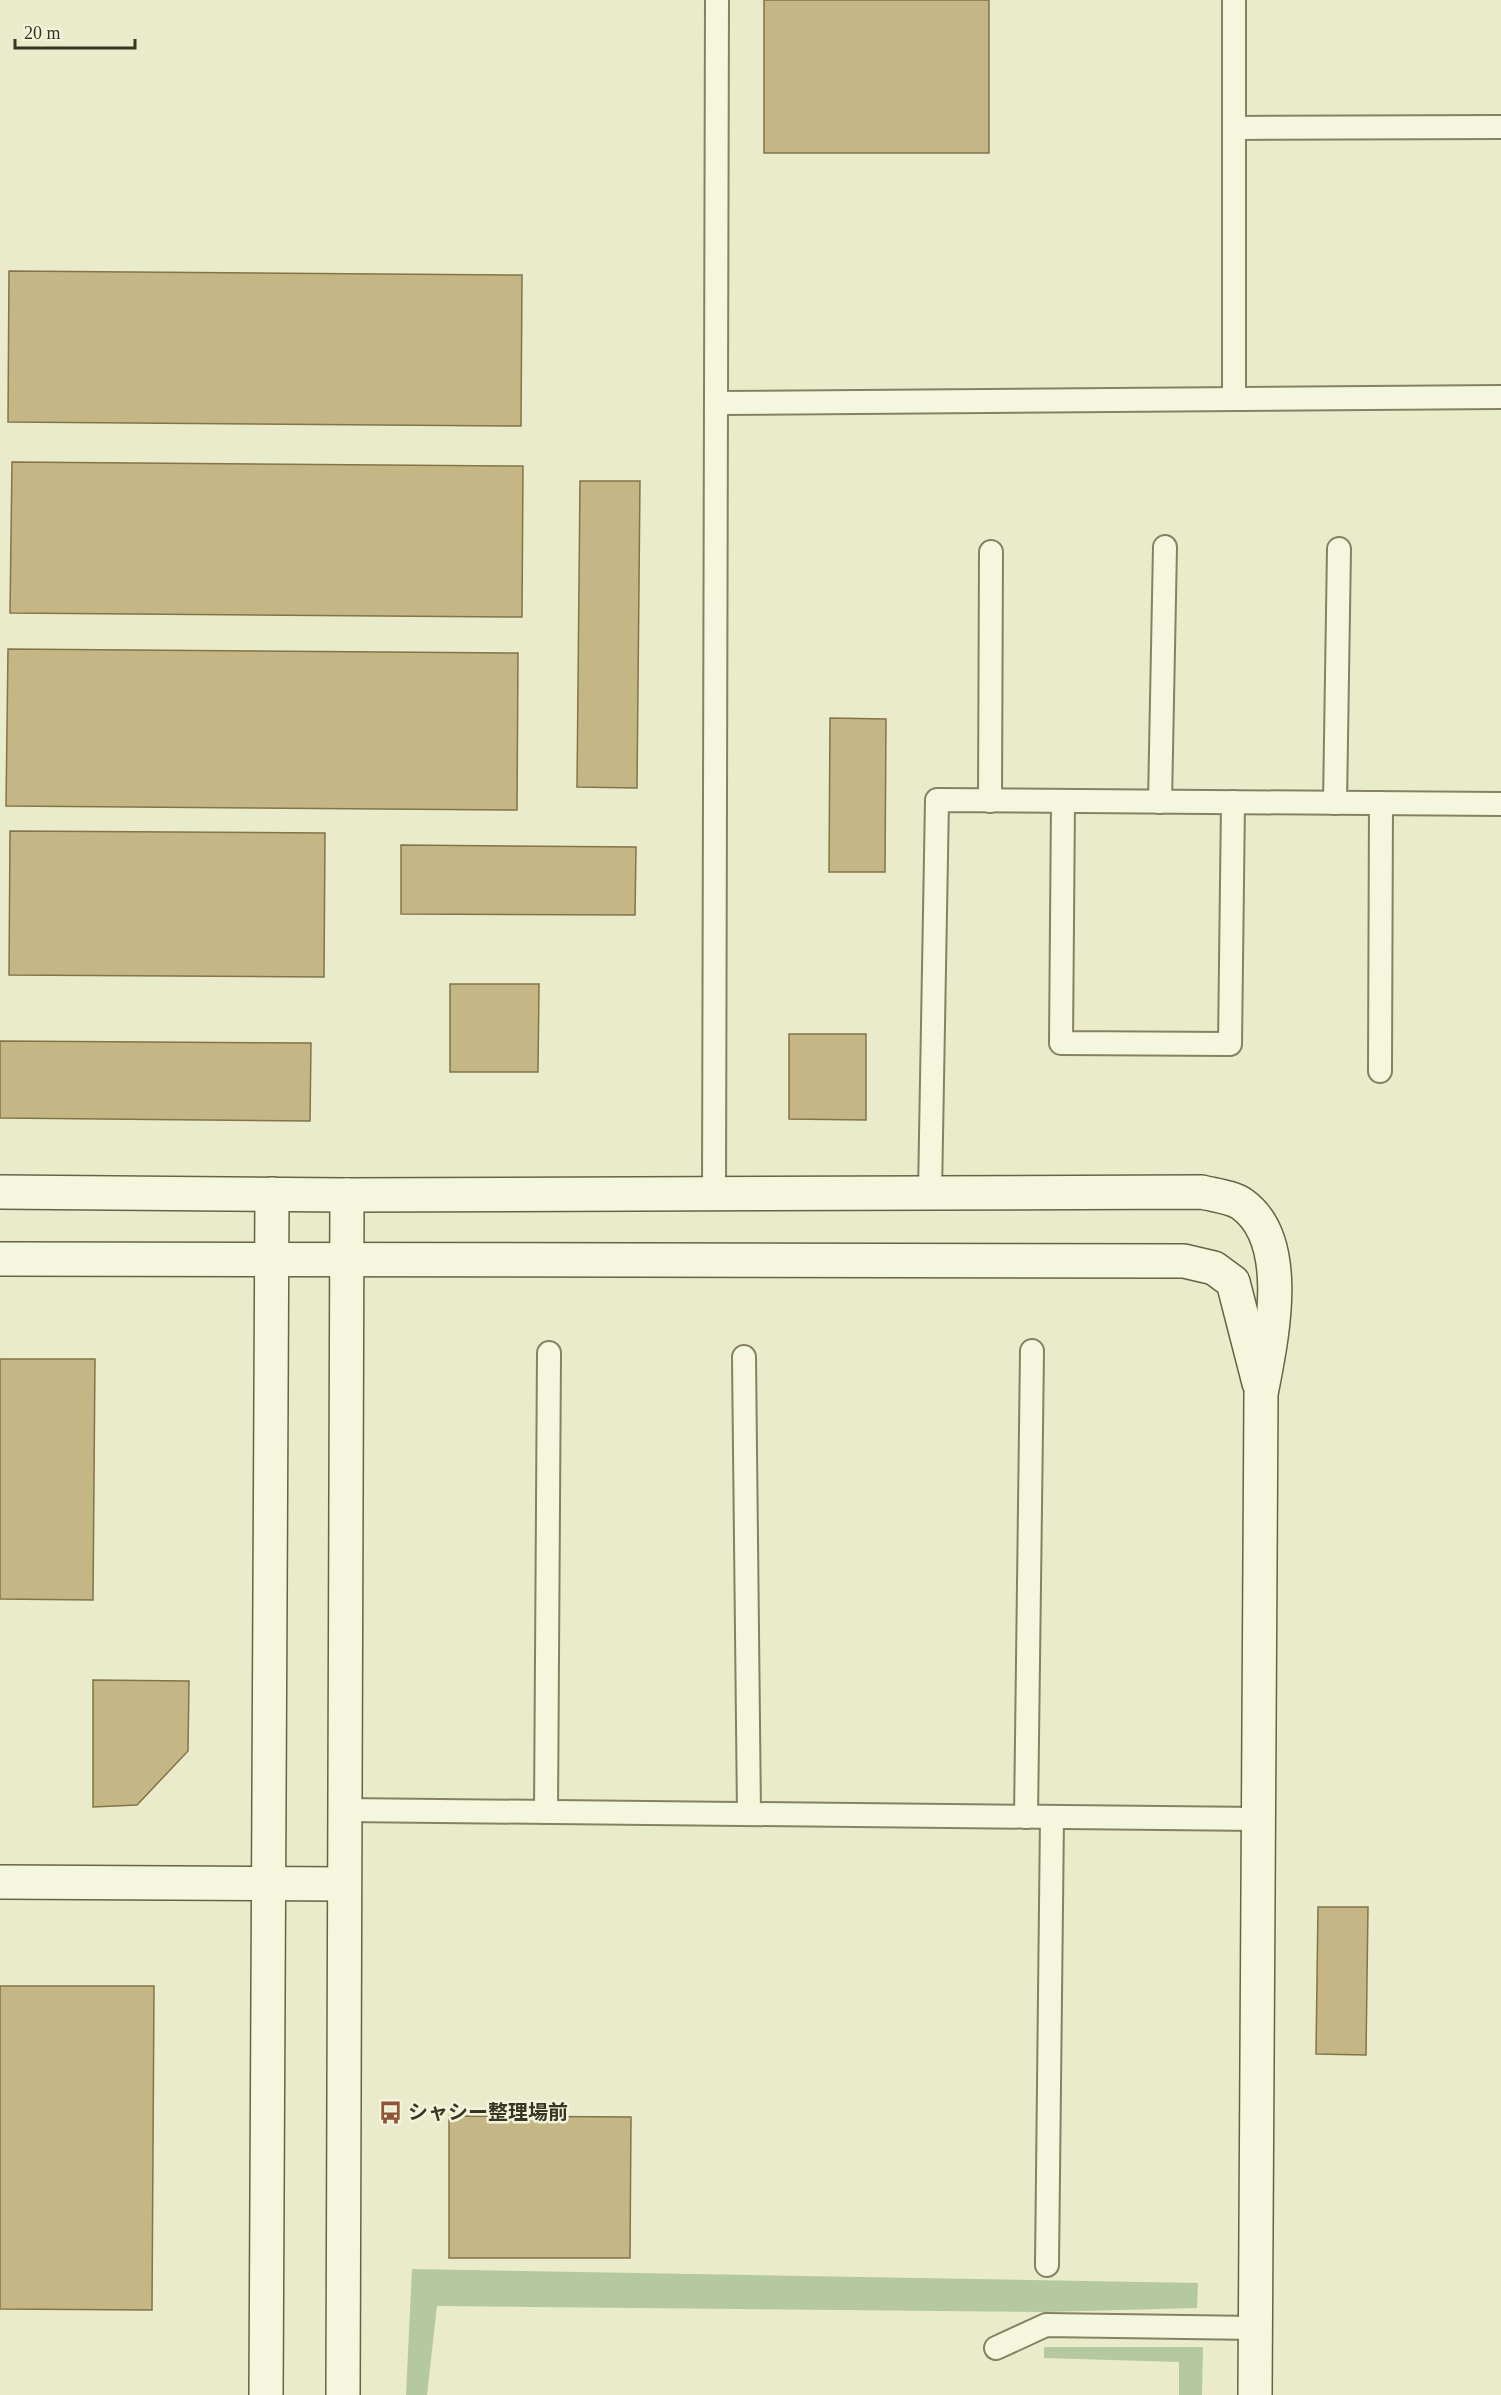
<svg xmlns="http://www.w3.org/2000/svg" width="1501" height="2395" viewBox="0 0 1501 2395" font-family="'Times New Roman','Noto Sans JP',serif">
<style>
.green{fill:#b6c8a0}
.building{fill:#c5b685;stroke:#837449;stroke-width:1.5}
.lines{fill:none;stroke-linecap:round;stroke-linejoin:round}
.lane-casing{stroke:#868261;stroke-width:26}
.secondary-casing{stroke:#686344;stroke-width:36}
.lane{stroke:#f5f6de;stroke-width:22}
.secondary{stroke:#f5f6de;stroke-width:33}
.labels{text-anchor:middle;dominant-baseline:central;stroke-width:5;stroke-linejoin:round;paint-order:stroke}
.poi-label{font-size:20px;font-weight:bold;fill:#383523;stroke:#f2f3da;text-anchor:start}
</style>
<rect width="100%" height="100%" fill="#e9ebcb"/>
<g class="green">
<polygon points="412,2269 1198,2283 1197,2308 1043,2312 437,2306 427,2395 406,2395"/>
<polygon points="1044,2347 1203,2347 1202,2395 1179,2395 1179,2362 1044,2358"/>
</g>
<g class="building">
<rect x="764" y="0" width="225" height="153"/>
<polygon points="9,271 522,275 521,426 8,422"/>
<polygon points="12,462 523,466 522,617 10,613"/>
<polygon points="580,481 640,481 637,788 577,787"/>
<polygon points="8,649 518,653 517,810 6,806"/>
<polygon points="830,718 886,719 885,872 829,872"/>
<polygon points="10,831 325,833 324,977 9,975"/>
<polygon points="401,845 636,847 635,915 401,914"/>
<polygon points="450,984 539,984 538,1072 450,1072"/>
<polygon points="789,1034 866,1034 866,1120 789,1119"/>
<polygon points="0,1041 311,1043 310,1121 0,1118"/>
<polygon points="0,1359 95,1359 93,1600 0,1599"/>
<polygon points="93,1680 189,1681 188,1751 137,1805 93,1807"/>
<polygon points="1318,1907 1368,1907 1366,2055 1316,2054"/>
<polygon points="0,1986 154,1986 152,2310 0,2309"/>
<polygon points="449,2116 631,2117 630,2258 449,2258"/>
</g>
<g class="lines">
<defs>
<g id="lane">
<polyline points="1234,128 1501,127"/>
<polyline points="1234,399 1234,0"/>
<polyline points="716,403 1501,397"/>
<polyline points="990,801 991,552"/>
<polyline points="1063,801 1061,1043 1230,1044 1233,802"/>
<polyline points="1160,802 1165,547"/>
<polyline points="1335,803 1339,549"/>
<polyline points="1380,1071 1381,803"/>
<polyline points="930,1193 937,800 1501,804"/>
<polyline points="714,1194 717,0"/>
<polyline points="744,1357 749,1814"/>
<polyline points="344,1810 1259,1819"/>
<polyline points="546,1812 549,1353"/>
<polyline points="1026,1817 1032,1351"/>
<polyline points="1047,2265 1052,1817"/>
<polyline points="996,2348 1046,2325 1255,2328"/>
</g>
<g id="secondary">
<path d="M 0,1192 L 347,1195 L 1202,1192 C 1213,1195 1232,1197 1242,1204 C 1294,1241 1271,1341 1261,1394 L 1255,2395"/>
<polyline points="0,1259 1184,1261 1214,1268 1233,1282 1259,1383"/>
<polyline points="0,1882 344,1884"/>
<polyline points="266,2395 272,1194"/>
<polyline points="343,2395 347,1195"/>
</g>
</defs>
<use href="#lane" class="lane-casing"/>
<use href="#secondary" class="secondary-casing"/>
<use href="#lane" class="lane"/>
<use href="#secondary" class="secondary"/>
</g>
<defs>
<symbol id="bus-bare" viewBox="-9 -9 18 18"><path d="M-5-6H5V4H4V6H2V4H-2V6H-4V4H-5ZM-3.5-4V0h7V-4ZM-3.5 1.2v1.5H-2V1.2ZM2 1.2v1.5H3.5V1.2Z" fill="#8f5537" stroke="#f2f3da" stroke-width="2.5" paint-order="stroke"/></symbol>
</defs>
<g fill-rule="evenodd">
<use href="#bus-bare" x="374" y="2096" width="33" height="33"/>
</g>
<g class="labels">
<g class="poi-label">
<text x="408" y="2112">シャシー整理場前</text>
</g>
</g>
<path d="M15 39v9h120v-9" fill="none" stroke="#383523" stroke-width="3"/>
<text x="24" y="39" font-size="18" fill="#383523" stroke="#f2f3da" stroke-width="4.5" paint-order="stroke">20 m</text>
</svg>
